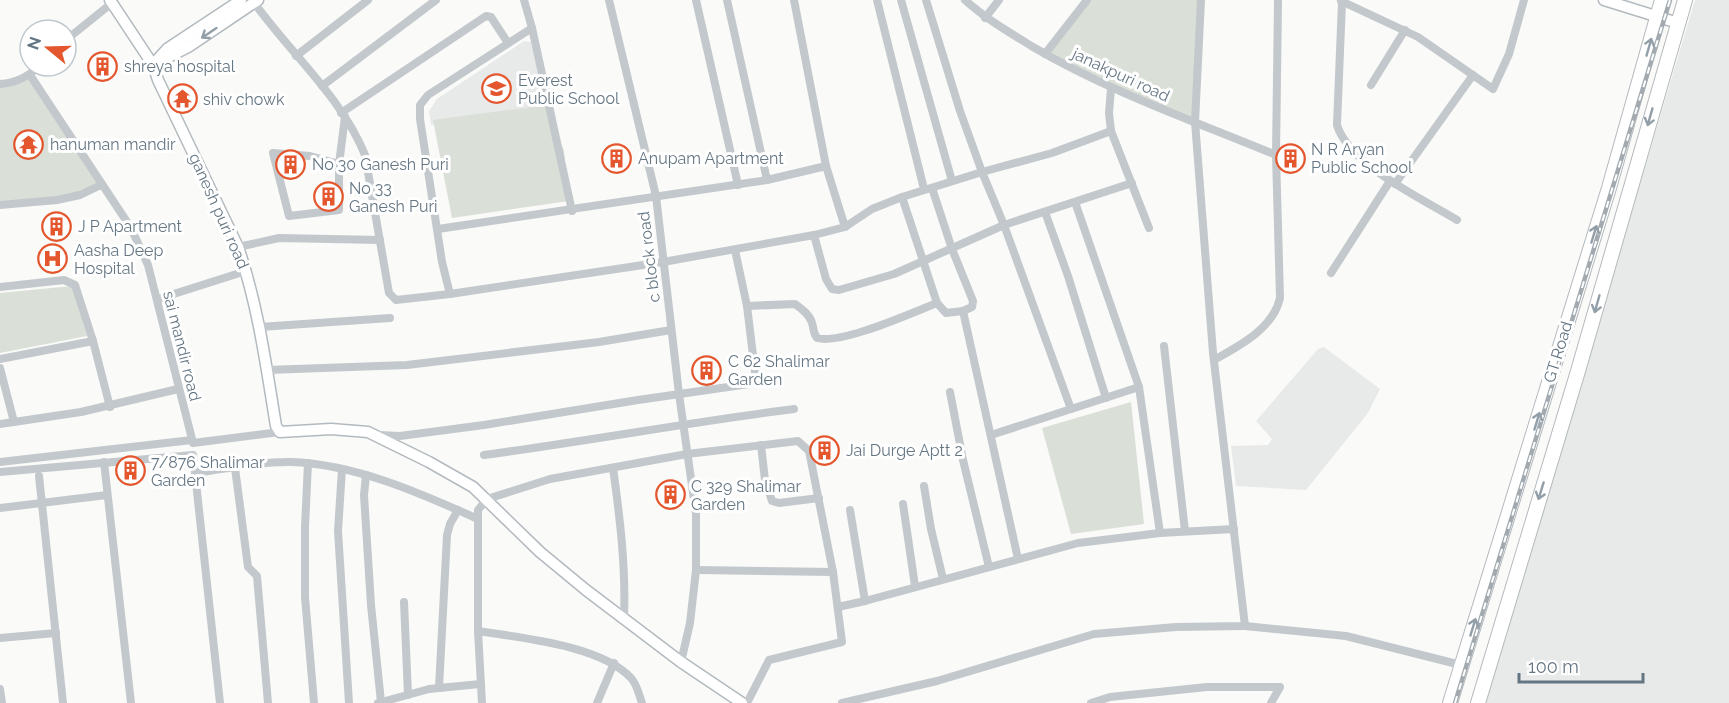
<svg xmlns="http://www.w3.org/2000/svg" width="1729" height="703" viewBox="0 0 1729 703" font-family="Raleway,sans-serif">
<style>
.built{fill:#e8e9e9}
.green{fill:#dadfd7}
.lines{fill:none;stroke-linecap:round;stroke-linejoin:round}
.secondary-casing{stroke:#b3babf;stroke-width:13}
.highway-casing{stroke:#b4b9bd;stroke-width:16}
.street{stroke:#c3c8cc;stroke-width:8}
.secondary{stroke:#fff;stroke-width:10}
.highway{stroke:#fff;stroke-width:14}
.rail-casing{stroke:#a2aab0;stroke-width:4.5}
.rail{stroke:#fff;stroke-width:2;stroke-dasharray:7;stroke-linecap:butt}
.oneway{stroke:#939fa8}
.labels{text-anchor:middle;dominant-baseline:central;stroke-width:6;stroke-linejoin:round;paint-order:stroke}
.poi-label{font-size:16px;fill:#657683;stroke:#fff;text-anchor:start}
.street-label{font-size:16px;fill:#657683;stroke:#fff}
</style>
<rect width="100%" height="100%" fill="#fafaf8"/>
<g class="built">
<polygon points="1695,0 1729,0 1729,703 1485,703"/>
<polygon points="524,41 531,42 546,107 431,125 429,111 437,99"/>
<polygon points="1324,347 1380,389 1368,413 1306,490 1236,486 1231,446 1268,445 1272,439 1256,421 1318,349"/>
</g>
<g class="green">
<polygon points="1087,0 1201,0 1195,122 1045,54"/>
<polygon points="30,75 101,185 80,195 0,205 0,84"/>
<polygon points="547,105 564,151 569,201 452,218 433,120"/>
<polygon points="72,286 87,336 0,353 0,293"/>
<polygon points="1131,402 1144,524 1071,534 1042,428"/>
</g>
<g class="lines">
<defs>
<g id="secondary">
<path d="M 110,0 L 153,65 L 158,80 L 238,247 C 258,305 266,365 276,426 L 280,432 L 331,429 L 368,432 L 429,462 L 473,487 L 540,552 L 586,590 L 681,662 L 742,703"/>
<polyline points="1604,0 1678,23"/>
<polyline points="157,60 167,49 241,0"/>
<polyline points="153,65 188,47 258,0"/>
</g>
<g id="highway">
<polyline points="1450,703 1609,188 1662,0"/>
<polyline points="1478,703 1578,371 1685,0"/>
</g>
</defs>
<use href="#secondary" class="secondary-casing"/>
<use href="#highway" class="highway-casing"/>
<g class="street">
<polyline points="524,0 532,28 572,211"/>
<polyline points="609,0 656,196 679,394 696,514 696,570 690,623 681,662"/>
<polyline points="696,0 738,185"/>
<polyline points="727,0 767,180"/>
<polyline points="794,0 826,166 845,227"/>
<polyline points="877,0 924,189"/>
<polyline points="901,0 952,181"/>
<polyline points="926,0 960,111 982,172 1004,225 1071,409"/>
<path d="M 965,0 C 986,19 1009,32 1033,47 C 1110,92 1194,121 1276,155"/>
<path d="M 253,1 C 289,52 341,96 365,155 L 389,293 L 396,300 L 450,294 L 663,262 L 814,235 L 845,227 L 872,209 L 902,197 L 982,172 L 1052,153 L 1111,131"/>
<polyline points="1341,1 1418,37 1493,89 1509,54 1524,0"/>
<path d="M 1342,2 L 1337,125 C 1349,165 1423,199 1457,220"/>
<polyline points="985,18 999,0"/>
<polyline points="66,40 112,3"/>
<polyline points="1045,54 1087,0"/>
<polyline points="296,56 368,0"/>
<polyline points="30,75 131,228 148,265 193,443 280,432"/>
<path d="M 0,84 C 16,83 28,77 39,66"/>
<polyline points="1371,85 1405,30"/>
<polyline points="322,86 436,0"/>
<polyline points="1111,89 1109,113 1111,131 1149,228"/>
<polyline points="341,113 486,16 491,17 508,43"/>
<polyline points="339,164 339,210 289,216 273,153 310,156 339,164 345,117"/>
<polyline points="1395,184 1473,75"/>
<polyline points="932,188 952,249 973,301 972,307 963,311 1018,559"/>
<polyline points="902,197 937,303 946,313 963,311"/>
<polyline points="1075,202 1139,387"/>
<polyline points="0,205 57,200 80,195 101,185"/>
<polyline points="1045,212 1068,276 1106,398"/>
<polyline points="438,229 767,180 826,166"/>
<polyline points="814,235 826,279 832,289 839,290 894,274 1004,225 1132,183"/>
<polyline points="238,247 279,238 380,240"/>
<polyline points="1331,273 1390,181"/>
<polyline points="0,287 64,280 75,285 93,341 110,407"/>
<polyline points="450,294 442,262 420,119 420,105 428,95 532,28"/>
<polyline points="158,299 246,271"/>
<path d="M 747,306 L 795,304 C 802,309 810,315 812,323 C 814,329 813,333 817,338 C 841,345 911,313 937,303"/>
<polyline points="260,327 390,318"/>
<polyline points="1164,346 1185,531"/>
<polyline points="0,359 93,341"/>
<path d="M 1214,360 C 1239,346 1273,329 1280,298 L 1276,155 L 1278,0"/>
<polyline points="0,368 14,422"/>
<polyline points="267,370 407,365 599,342 671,330"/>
<polyline points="950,392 963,460 989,567"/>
<polyline points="0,424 81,412 178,389"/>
<polyline points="379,435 400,436 484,425 638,400 749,384 753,379 755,372 747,306 735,250"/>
<polyline points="991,435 1139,387 1160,533"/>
<polyline points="761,445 765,480 772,501 779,503 819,498"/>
<path d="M 484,455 C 588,441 691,422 794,409"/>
<polyline points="0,462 192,440"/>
<polyline points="104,462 131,703"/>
<polyline points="308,463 305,527 305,597 314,703"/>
<polyline points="235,468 248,567 257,576 268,703"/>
<path d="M 613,468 C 620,518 626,568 624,619"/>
<polyline points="342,469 338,531 349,703"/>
<polyline points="0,472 193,455 220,703"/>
<path d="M 195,473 C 225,469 261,461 291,462 C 355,464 420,493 478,519"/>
<polyline points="366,475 364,495 371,605 381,702"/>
<polyline points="39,476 63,703"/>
<polyline points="924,486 931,529 943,579"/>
<polyline points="903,504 915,586"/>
<polyline points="0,508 107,495"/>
<polyline points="850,510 865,601"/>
<polyline points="696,570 833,572"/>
<polyline points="404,602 408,695"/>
<polyline points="838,607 865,601 1078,543 1160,533 1234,529"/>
<polyline points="1245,626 1346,636 1461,665"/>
<path d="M 478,631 C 521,638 601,645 631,678 C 637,684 639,695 642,703"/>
<polyline points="0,638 56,633"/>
<polyline points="439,688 447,535 450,524 458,510"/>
<polyline points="0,689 2,703"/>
<polyline points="378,703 429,689 480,684"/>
<polyline points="482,703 478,631 478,510 487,499 550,479 687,454 798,441 809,451 833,572 842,642 769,660 747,703"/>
<polyline points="597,703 614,663"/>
<polyline points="842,703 937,681 1094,634 1176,627 1245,626 1213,353 1195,122 1201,0"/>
<polyline points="1091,703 1110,697 1207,687 1280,687 1271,703"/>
</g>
<use href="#secondary" class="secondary"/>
<use href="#highway" class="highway"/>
<defs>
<polyline id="rail" points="1455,703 1670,0"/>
</defs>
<use href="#rail" class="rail-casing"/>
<use href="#rail" class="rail"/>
</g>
<defs><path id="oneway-shaft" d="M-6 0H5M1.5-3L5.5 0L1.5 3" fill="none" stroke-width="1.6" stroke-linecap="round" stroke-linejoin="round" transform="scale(1.5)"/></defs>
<g class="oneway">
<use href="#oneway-shaft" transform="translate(209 33) rotate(146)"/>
<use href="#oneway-shaft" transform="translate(1649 47) rotate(-74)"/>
<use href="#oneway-shaft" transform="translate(1650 117) rotate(106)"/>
<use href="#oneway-shaft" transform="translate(1594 234) rotate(-73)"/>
<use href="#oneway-shaft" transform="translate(1597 304) rotate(106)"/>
<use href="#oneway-shaft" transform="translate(1537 421) rotate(-73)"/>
<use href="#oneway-shaft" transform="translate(1541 491) rotate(107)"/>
<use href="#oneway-shaft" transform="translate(1473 627) rotate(-73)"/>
</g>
<defs>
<symbol id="building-ring" viewBox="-11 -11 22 22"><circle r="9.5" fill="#fff" stroke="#e4572e" stroke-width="1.5"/><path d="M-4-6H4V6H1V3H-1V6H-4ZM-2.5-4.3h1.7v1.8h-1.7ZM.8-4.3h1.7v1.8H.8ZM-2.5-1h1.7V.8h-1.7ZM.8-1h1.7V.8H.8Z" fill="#e4572e"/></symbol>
<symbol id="school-ring" viewBox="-11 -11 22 22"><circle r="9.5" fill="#fff" stroke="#e4572e" stroke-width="1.5"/><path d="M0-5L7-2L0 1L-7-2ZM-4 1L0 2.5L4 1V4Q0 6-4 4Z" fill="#e4572e"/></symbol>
<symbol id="temple-ring" viewBox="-11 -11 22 22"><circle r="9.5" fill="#fff" stroke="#e4572e" stroke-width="1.5"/><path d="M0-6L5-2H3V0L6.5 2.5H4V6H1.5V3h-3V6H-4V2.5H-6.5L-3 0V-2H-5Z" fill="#e4572e"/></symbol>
<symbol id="hospital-ring" viewBox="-11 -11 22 22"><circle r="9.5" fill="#fff" stroke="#e4572e" stroke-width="1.5"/><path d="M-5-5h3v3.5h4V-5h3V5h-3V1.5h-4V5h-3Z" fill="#e4572e"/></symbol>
</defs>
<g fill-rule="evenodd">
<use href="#building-ring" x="86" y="50" width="33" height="33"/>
<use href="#school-ring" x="480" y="72" width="33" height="33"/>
<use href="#temple-ring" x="166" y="82" width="33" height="33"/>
<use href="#temple-ring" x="12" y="128" width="33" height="33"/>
<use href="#building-ring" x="600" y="142" width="33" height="33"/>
<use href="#building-ring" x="1274" y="142" width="33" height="33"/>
<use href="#building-ring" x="274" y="148" width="33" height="33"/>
<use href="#building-ring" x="312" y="180" width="33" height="33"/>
<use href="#building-ring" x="40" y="210" width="33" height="33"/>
<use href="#hospital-ring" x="36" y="242" width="33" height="33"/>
<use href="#building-ring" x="690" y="354" width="33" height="33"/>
<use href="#building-ring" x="808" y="434" width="33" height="33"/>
<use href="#building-ring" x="114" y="454" width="33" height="33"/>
<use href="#building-ring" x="654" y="478" width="33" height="33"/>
</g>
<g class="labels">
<g class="poi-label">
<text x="124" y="66">shreya hospital</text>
<text x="518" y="80">Everest<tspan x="518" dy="18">Public School</tspan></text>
<text x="203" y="99">shiv chowk</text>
<text x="50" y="144">hanuman mandir</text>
<text x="1311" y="149">N R Aryan<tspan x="1311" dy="18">Public School</tspan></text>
<text x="638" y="158">Anupam Apartment</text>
<text x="312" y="164">No 30 Ganesh Puri</text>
<text x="349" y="188">No 33<tspan x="349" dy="18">Ganesh Puri</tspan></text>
<text x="78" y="226">J P Apartment</text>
<text x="74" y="250">Aasha Deep<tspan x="74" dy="18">Hospital</tspan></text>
<text x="728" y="361">C 62 Shalimar<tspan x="728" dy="18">Garden</tspan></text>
<text x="846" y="450">Jai Durge Aptt 2</text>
<text x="151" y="462">7/876 Shalimar<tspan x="151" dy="18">Garden</tspan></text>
<text x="691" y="486">C 329 Shalimar<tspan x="691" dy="18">Garden</tspan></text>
</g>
<g class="street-label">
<text transform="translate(1121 75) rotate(25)">janakpuri road</text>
<text transform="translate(219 211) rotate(66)">ganesh puri road</text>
<text transform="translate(649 257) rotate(-97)">c block road</text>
<text transform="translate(182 346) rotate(76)">sai mandir road</text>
<text transform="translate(1558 352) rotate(-73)">GT Road</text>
</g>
</g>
<g transform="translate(48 48) rotate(289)"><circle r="28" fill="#ffffff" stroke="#c1c8cd" stroke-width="1.5"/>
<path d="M0-4.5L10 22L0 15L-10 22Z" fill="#e4572e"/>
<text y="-9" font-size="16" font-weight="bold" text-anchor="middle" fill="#657683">N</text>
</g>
<path d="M1519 673v9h124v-9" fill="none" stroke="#657683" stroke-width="3"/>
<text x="1528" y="673" font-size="18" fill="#657683" stroke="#ffffff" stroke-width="4.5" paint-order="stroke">100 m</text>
</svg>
